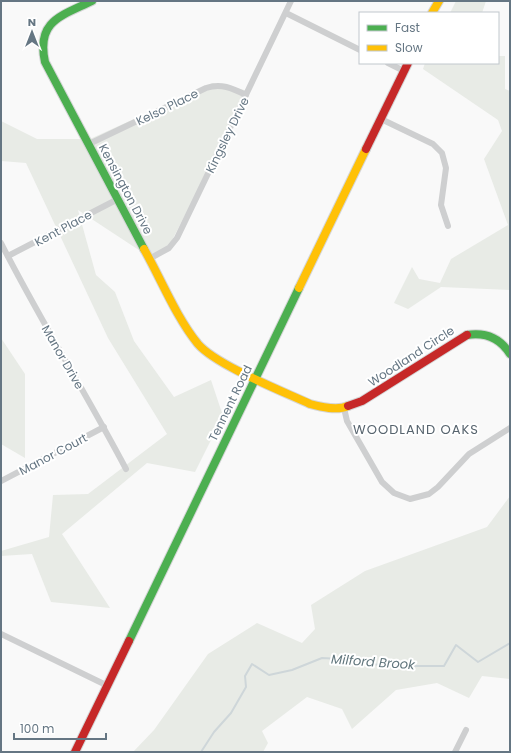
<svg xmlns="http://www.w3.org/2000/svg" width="511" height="753" viewBox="0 0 511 753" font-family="Poppins,sans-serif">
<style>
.green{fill:#e8ebe6}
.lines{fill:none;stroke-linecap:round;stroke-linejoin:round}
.stream{stroke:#ced6d9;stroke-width:2}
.fast-casing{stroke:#d5d6d7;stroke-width:10}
.slow-casing{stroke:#d5d6d7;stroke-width:10}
.jam-casing{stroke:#d5d6d7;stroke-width:10}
.street{stroke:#cecfd0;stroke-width:6}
.fast{stroke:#4caf50;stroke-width:8}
.slow{stroke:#ffc107;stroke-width:8}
.jam{stroke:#c62828;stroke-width:8}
.labels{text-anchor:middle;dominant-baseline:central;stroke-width:4;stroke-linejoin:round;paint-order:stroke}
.street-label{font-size:12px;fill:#657683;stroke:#fff}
.neighbourhood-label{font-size:13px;letter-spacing:1px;fill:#57646e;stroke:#fff}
.water-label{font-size:13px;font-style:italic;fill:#60757c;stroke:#fff}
</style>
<rect width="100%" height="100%" fill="#f9f9f9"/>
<g class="green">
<polygon points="456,1 486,1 482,13 450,13"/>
<polygon points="498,56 505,56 505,89 510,91 510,290 441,287 408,309 394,303 412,267 419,279 440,283 451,259 508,225 484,159 502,131 498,120 423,69 425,63 498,63"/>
<polygon points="213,83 249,91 168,248 151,258 78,210 96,275 115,292 134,341 174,397 211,380 223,416 195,472 147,463 62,534 110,608 51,602 32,554 1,556 1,551 49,537 53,495 88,494 167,434 108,338 26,163 1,161 1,121 37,139 90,139"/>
<polygon points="1,338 25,374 25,458 1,444"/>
<polygon points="510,496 510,679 482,676 469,698 437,683 396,690 352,729 342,709 307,697 262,731 268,743 263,752 133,752 154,730 208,654 257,623 302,643 315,629 311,605 365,571 487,527"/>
</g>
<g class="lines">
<polyline class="stream" points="201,752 214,732 231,713 246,687 245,676 252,664 269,675 292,670 322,658 342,659 386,666 444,666 456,645 478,662 510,643"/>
<defs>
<g id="fast">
<path d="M 92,1 C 61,16 36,21 45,62 L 144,249"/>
<path d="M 467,335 C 486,332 500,338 510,354"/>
<polyline points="129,641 299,288"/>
</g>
<g id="slow">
<polyline points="432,13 439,1"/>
<path d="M 144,249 C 161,279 176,317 198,344 C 216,365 282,391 310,404 C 321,407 337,411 348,406"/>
<polyline points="299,288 366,149"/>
</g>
<g id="jam">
<polyline points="366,149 408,63"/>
<polyline points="348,406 362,401 467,335"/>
<polyline points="75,752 129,641"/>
</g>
</defs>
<use href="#fast" class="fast-casing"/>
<use href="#slow" class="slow-casing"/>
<use href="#jam" class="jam-casing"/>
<g class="street">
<polyline points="286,13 360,50"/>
<polyline points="388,63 404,71"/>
<polyline points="381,119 433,144 442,153 446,168 441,205 448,226"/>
<path d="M 89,144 L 206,88 C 221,83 232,88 246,95"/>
<path d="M 1,243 C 40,320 86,393 126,469"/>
<polyline points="8,256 118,199"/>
<polyline points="149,259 169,248 177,238 291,1"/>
<polyline points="344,408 347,421 382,482 394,493 410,499 429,494 438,487 469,454 510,428"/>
<polyline points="1,481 104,427"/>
<polyline points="1,634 106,685"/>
<polyline points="455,752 466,730"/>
</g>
<use href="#fast" class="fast"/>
<use href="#slow" class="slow"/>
<use href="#jam" class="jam"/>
</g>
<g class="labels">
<g class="street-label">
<text transform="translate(167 107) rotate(-26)">Kelso Place</text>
<text transform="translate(227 135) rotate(-64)">Kingsley Drive</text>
<text transform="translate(126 189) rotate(62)">Kensington Drive</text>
<text transform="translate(63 228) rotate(-28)">Kent Place</text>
<text transform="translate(411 356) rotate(-33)">Woodland Circle</text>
<text transform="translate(63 357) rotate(60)">Manor Drive</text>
<text transform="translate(230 403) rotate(-64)">Tennent Road</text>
<text transform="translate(53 454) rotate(-28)">Manor Court</text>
</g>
<g class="neighbourhood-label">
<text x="416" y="429">WOODLAND OAKS</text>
</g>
<g class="water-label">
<text transform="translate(373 662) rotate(4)">Milford Brook</text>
</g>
</g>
<rect width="511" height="753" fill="none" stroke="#657683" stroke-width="4"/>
<rect x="359" y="12" width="140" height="52" fill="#ffffff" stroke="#c1c8cd"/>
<rect x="367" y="25" width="20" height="6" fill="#4caf50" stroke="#c1c8cd"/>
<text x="395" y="32" font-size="12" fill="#657683">Fast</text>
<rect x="367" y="45" width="20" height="6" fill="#ffc107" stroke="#c1c8cd"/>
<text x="395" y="52" font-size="12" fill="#657683">Slow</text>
<g transform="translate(32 32)" stroke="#ffffff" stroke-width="3" paint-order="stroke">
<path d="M0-3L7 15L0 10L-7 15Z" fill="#657683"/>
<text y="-6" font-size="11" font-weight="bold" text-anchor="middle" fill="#657683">N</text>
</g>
<path d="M14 733v6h92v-6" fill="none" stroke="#657683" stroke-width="2"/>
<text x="20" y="733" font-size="12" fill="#657683" stroke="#ffffff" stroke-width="3" paint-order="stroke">100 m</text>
</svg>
